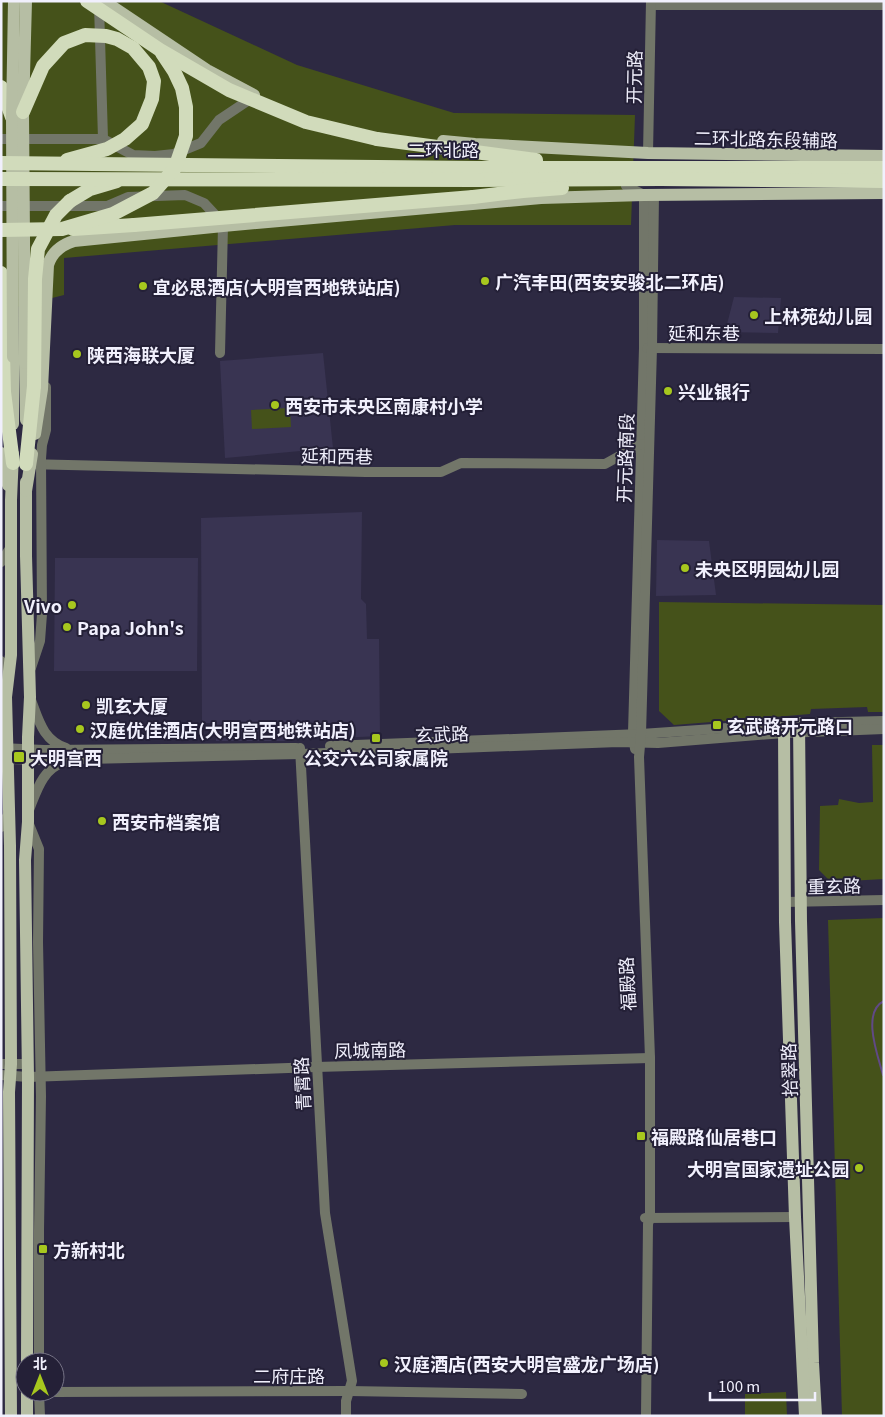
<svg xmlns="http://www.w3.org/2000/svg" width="885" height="1417" viewBox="0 0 885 1417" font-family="Georgia,'Noto Sans SC',serif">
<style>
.built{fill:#393452}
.green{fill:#45521a}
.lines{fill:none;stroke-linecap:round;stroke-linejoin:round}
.stream{stroke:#604986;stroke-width:2}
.minor{stroke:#727669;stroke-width:10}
.major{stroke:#b6bea4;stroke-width:12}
.highway{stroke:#d1dbbb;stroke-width:14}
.major-bridge{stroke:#b6bea4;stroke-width:12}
.highway-bridge{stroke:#d1dbbb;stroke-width:14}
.poi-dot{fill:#a7c71e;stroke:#242037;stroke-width:2}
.labels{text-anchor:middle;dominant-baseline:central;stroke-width:4;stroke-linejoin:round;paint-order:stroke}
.street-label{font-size:18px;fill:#f1f0fd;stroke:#242037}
.poi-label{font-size:18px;font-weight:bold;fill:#f1f0fd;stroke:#242037;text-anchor:start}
</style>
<rect width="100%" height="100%" fill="#2d2942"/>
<g class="built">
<polygon points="734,297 781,298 778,333 725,332"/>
<polygon points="323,353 333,448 225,458 220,361"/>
<polygon points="362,512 361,599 366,604 367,639 379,639 380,736 318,739 296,738 286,741 216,741 216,723 202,723 201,518"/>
<polygon points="657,540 709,541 716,595 656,596"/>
<polygon points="55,558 198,558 197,671 54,671"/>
</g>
<g class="green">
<polygon points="1,1 159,1 297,65 454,113 635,115 631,225 455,225 64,258 64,295 1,311"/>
<polygon points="290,408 291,427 252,429 251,410"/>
<polygon points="659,602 884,605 884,712 868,712 867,707 811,709 810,714 674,725 659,711"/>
<polygon points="872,745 884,745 884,879 831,882 819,870 820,806 838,805 839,799 859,803 873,802"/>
<polygon points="884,918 884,1416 842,1416 828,920"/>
<polygon points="786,1392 787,1416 745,1416 745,1394"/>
</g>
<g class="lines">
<path class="stream" d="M 883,1075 C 878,1056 861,1012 884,1001"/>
<g class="minor">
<polyline points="99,5 103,139"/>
<polyline points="651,5 884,5"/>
<polyline points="1,139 103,139 133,155 155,156 174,154 201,143 219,120 255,96"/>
<polyline points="648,153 651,1"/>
<polyline points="626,186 644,195 644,348 633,733 635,749"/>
<polyline points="1,206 107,206 128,197 185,195 204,203 218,218 223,226 220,353"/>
<polyline points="647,348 884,349"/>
<polyline points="26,464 366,472 441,472 461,463 605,464 641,444"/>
<polyline points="1,562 11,547"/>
<polyline points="1,661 6,679"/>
<polyline points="31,668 40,641 42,614 41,459 42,445 46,430 46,387"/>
<path d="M 31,700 C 39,721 43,740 66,748"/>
<polyline points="330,746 641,734 799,723 884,721"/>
<polyline points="1,748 44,750 296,748"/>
<polyline points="300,748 325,1213 352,1381 346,1401 346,1416"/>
<polyline points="1,757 8,759 44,760 301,754 618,742 658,743 784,733 884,729"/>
<path d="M 29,810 C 37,790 43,768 65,762"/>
<polyline points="28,822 39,849 38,942 41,1096 39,1230 39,1362"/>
<polyline points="1,827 9,813"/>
<polyline points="785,902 884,900"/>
<polyline points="1,1064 28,1064"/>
<polyline points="1,1075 28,1077 316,1067 650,1058"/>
<polyline points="645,1218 795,1217"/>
<polyline points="39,1392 40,1416"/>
<polyline points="55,1392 349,1391 522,1394"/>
<polyline points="646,1416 648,1224 650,1218 650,1058 639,757 641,734 652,348 654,195"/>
</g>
<g class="major">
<polyline points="104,1 207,70 254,95"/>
<polyline points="443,141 475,144 648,153 884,156"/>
<polyline points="25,363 26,420"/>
<polyline points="13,424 13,357"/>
<path d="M 35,434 L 42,389 L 48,265 C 52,252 61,245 74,241 L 223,226 L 541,198 L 644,195 L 884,193"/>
<polyline points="1,453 3,465 8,485"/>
<polyline points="26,482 26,556 30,697 28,737 28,822 25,860 28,1077 27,1362"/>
<polyline points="26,491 32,454"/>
<polyline points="799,723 801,921 813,1363 816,1416"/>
<polyline points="784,724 785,922 795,1217 805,1416"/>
<polyline points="27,1392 27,1416"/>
<polyline points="11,1416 9,1092 11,1064 10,846 6,697 11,655 11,500 13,454"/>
</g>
<g class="highway">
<polyline points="1,87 12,117"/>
<polyline points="377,139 536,160"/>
<polyline points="477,168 884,168"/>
<polyline points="478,180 661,179 884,181"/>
<polyline points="473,197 523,191 562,188"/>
<polyline points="70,201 90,189 117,181"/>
<polyline points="73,229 134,225"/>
<polyline points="1,273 4,392 13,463"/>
<polyline points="26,464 34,386"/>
</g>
<g class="major-bridge">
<polyline points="13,357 12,117 14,1"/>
<polyline points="25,363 23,112 26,1"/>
</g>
<g class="highway-bridge">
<polyline points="87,1 160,50 229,90 306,122 377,139"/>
<polyline points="23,112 43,66 64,43 85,35 106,36 117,39 133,48 149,67 154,81 152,99 142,124 125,139 107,149 67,160"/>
<polyline points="1,163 477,168"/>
<polyline points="1,179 478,180"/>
<polyline points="134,225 473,197"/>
<polyline points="1,230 62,229 113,214 153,193 175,168 186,136 186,107 182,88 174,71 162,53"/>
<polyline points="34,386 35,279 38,249 56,215 70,201"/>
</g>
</g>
<g class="poi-dot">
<circle cx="485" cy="281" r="5"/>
<circle cx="143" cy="286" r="5"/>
<circle cx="754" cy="315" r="5"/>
<circle cx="77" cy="354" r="5"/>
<circle cx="668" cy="391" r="5"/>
<circle cx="275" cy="405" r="5"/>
<circle cx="685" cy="568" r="5"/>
<circle cx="72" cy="605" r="5"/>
<circle cx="67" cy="627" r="5"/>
<circle cx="86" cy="705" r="5"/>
<rect x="712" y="720" width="10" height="10" rx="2.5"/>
<circle cx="80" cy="729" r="5"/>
<rect x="371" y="733" width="10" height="10" rx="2.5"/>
<rect x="13" y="751" width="12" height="12" rx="2.5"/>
<circle cx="102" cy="821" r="5"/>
<rect x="636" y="1131" width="10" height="10" rx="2.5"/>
<circle cx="859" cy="1168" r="5"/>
<rect x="38" y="1244" width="10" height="10" rx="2.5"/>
<circle cx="384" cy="1363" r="5"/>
</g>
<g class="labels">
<g class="street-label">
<text transform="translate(633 77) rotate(-89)">开元路</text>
<text transform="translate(766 138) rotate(1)">二环北路东段辅路</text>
<text x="443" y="149">二环北路</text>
<text x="704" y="332">延和东巷</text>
<text transform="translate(337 455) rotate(1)">延和西巷</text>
<text transform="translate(624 458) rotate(-88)">开元路南段</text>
<text transform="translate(442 733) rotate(-2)">玄武路</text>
<text transform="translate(834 885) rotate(-1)">重玄路</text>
<text transform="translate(626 984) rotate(-93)">福殿路</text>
<text transform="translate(370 1049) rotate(-1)">凤城南路</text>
<text transform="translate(788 1070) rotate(-92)">拾翠路</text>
<text transform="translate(301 1084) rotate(-93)">青霄路</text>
<text x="289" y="1375">二府庄路</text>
</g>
<g class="poi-label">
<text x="495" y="281">广汽丰田(西安安骏北二环店)</text>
<text x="153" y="286">宜必思酒店(大明宫西地铁站店)</text>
<text x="764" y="315">上林苑幼儿园</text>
<text x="87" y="354">陕西海联大厦</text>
<text x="678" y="391">兴业银行</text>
<text x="285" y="405">西安市未央区南康村小学</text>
<text x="695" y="568">未央区明园幼儿园</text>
<text x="62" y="605" text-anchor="end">Vivo</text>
<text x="77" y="627">Papa John's</text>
<text x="96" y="705">凯玄大厦</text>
<text x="727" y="725">玄武路开元路口</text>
<text x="90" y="729">汉庭优佳酒店(大明宫西地铁站店)</text>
<text x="30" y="757">大明宫西</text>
<text x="376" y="757" text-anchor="middle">公交六公司家属院</text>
<text x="112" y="821">西安市档案馆</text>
<text x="651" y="1136">福殿路仙居巷口</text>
<text x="849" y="1168" text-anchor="end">大明宫国家遗址公园</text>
<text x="53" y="1249">方新村北</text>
<text x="394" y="1363">汉庭酒店(西安大明宫盛龙广场店)</text>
</g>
</g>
<rect width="885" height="1417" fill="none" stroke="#f1f0fd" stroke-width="5"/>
<g transform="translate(40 1377)"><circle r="24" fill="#242037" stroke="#767386"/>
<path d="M0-4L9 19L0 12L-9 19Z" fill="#a7c71e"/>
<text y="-8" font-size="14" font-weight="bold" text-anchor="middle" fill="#f1f0fd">北</text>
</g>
<path d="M710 1392v8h105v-8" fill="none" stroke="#f1f0fd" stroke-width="2.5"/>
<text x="718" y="1392" font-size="15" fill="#f1f0fd" stroke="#242037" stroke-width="4" paint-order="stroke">100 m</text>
</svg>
